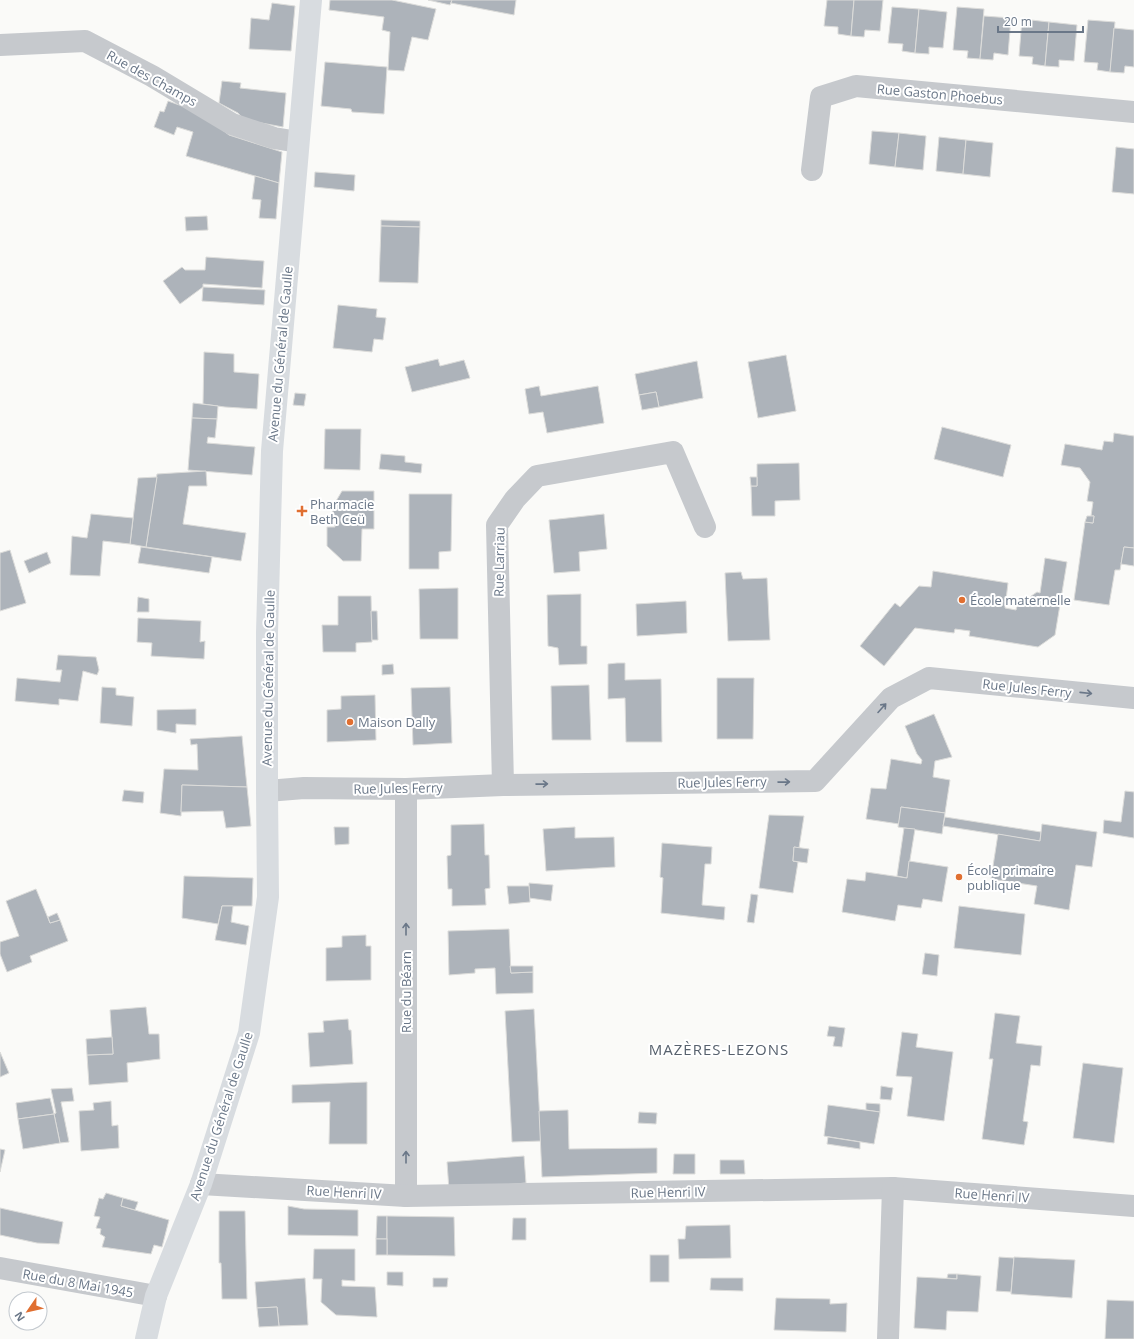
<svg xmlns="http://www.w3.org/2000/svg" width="1134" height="1339" viewBox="0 0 1134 1339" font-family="'Open Sans',sans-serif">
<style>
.building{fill:#adb3ba;stroke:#dcdcda}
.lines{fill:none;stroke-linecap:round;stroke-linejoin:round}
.minor{stroke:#c6c9cd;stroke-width:22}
.major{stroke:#d8dce0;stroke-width:22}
.oneway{stroke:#6a7788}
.poi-dot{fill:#e06f31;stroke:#fff;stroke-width:1.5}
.labels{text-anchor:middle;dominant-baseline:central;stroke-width:4;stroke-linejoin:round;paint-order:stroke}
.street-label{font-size:13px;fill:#6a7788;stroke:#fff}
.poi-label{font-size:13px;fill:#6a7788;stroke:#fff;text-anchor:start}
.quarter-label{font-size:15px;letter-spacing:1px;fill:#57616d;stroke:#fff}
</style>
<rect width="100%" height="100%" fill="#fafaf8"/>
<g class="building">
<polygon points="330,0 392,0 436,9 428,40 412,37 404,71 388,70 390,32 382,30 384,17 329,10"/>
<polygon points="428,0 452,0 450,5"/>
<polygon points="452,0 516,0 514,15 451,3"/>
<polygon points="827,0 854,0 851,36 838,34 838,27 824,26"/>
<polygon points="854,0 883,0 880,31 865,30 864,37 851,36"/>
<polygon points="272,3 295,6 291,51 249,49 251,18 269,20"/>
<polygon points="892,7 919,9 915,53 902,51 903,44 888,43"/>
<polygon points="957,7 984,9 980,59 967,58 968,51 953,50"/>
<polygon points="919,9 947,12 943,48 929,47 929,54 915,53"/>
<polygon points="984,16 1011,18 1008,55 994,53 993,60 980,59"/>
<polygon points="1022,19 1049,22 1045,66 1032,64 1033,57 1019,56"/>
<polygon points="1088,20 1115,22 1110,72 1097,70 1098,63 1084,62"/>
<polygon points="1049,22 1077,25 1074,61 1059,60 1059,67 1045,66"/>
<polygon points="1114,28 1134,30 1134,67 1125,66 1124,73 1110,72"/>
<polygon points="325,62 387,67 384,114 352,112 351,109 321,106"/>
<polygon points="222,81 241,83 240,88 286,93 283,127 245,120 238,113 219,103"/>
<polygon points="168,101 199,112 229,135 282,152 279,183 186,156 193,132 177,127 174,135 154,127 160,111 164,112"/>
<polygon points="872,131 899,133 895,167 869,164"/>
<polygon points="899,133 926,136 923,170 895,167"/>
<polygon points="939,137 966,140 963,174 936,171"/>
<polygon points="966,140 993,143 990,177 963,174"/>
<polygon points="1116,147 1134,149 1134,194 1112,192"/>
<polygon points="315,172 355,175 354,191 314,187"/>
<polygon points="255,176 279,183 276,219 259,218 261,200 252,199"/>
<polygon points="207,216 208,230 186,231 185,217"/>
<polygon points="381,220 420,221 420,227 381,226"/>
<polygon points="381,226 420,227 418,283 379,282"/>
<polygon points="206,257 264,261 262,288 203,284 203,287 180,304 163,281 182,267 185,270 205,270"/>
<polygon points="203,287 265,290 264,305 202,301"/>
<polygon points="338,305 377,309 376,317 386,318 383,340 374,339 372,352 333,348"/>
<polygon points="204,352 234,354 234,372 259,374 257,409 225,407 203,404"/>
<polygon points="786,355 796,411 758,418 748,362"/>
<polygon points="438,359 440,366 464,360 470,378 412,392 405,367"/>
<polygon points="697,361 703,398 659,407 656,392 639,395 635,374"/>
<polygon points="539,386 541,396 598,386 604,423 547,433 543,412 529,414 525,389"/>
<polygon points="656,392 659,407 642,410 639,395"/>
<polygon points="295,393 306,394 304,406 293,405"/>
<polygon points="193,403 218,406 217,419 192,418"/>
<polygon points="192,418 217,419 215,438 208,437 207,443 255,447 252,475 188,470"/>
<polygon points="942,427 1011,445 1003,477 934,459"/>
<polygon points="325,429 361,429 360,470 324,469"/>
<polygon points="1114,433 1134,436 1134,548 1124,547 1120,570 1115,570 1109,605 1074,600 1085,522 1093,523 1094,516 1091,516 1093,502 1087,501 1090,482 1080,468 1061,465 1065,444 1102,450 1104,441 1113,442"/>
<polygon points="381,454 405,456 405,462 422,464 421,473 379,469"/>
<polygon points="799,463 800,500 775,501 775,516 752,516 751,486 757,486 757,464"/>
<polygon points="206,471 207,486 189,486 183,524 246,533 241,561 146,547 157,474"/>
<polygon points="157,477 146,547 130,544 138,478"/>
<polygon points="750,477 757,477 757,486 751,486"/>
<polygon points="342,491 374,491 374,529 362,529 361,561 343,561 327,546 327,527 335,527 334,517 332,508"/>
<polygon points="409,494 452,494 451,551 439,552 439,569 409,569"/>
<polygon points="91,514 133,518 130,544 103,541 100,576 70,575 72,536 87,538"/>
<polygon points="604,514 607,549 579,552 580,571 554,573 549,520"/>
<polygon points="1087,516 1094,516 1093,523 1085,522"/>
<polygon points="141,547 212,557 209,573 138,563"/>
<polygon points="1124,547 1134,548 1134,566 1121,564"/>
<polygon points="10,550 26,603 0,611 0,553"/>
<polygon points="47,552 51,563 29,573 24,561"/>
<polygon points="1045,558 1067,562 1055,635 1038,647 969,636 970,631 955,629 954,633 915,628 884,666 860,646 895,603 900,607 919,586 931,587 933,571 1008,583 1005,608 1016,610 1017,606 1037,592 1040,593"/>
<polygon points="741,572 743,579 767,578 770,640 728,641 725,573"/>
<polygon points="458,588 458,639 420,639 419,589"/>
<polygon points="581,594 581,646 587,646 587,664 559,665 558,648 548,646 547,595"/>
<polygon points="338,596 371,596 372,642 356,643 356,652 323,652 322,625 338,625"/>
<polygon points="138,597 149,599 149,612 137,612"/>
<polygon points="686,601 687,633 637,636 636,604"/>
<polygon points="371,611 377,611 378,640 372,640"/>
<polygon points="138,618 201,621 200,642 205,641 204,659 151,656 152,643 137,642"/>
<polygon points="58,655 96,657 99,670 97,675 83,671 78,701 59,699 59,705 15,701 17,678 60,682 62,670 56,670"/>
<polygon points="617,663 625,663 625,680 661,679 662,742 626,742 625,698 608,699 608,664"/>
<polygon points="393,664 394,674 382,675 382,665"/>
<polygon points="717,678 754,678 753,739 717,739"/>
<polygon points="589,685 591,740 552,740 551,686"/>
<polygon points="102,687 116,688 116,695 134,697 132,726 100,723"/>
<polygon points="450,687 452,743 413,745 411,688"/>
<polygon points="375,695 376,740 327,742 327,710 341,709 341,696"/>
<polygon points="196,709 196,725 176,724 176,733 157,730 157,710"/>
<polygon points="934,714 952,757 935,761 933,777 950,780 945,813 901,807 899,824 866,819 871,788 886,789 891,759 921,764 922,760 917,754 905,726"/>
<polygon points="242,736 247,787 182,785 181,816 160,813 164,769 198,770 197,744 191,745 190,739"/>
<polygon points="182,785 247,787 251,826 226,828 223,811 181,812"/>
<polygon points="124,790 144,792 143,803 122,801"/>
<polygon points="1125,791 1134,792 1134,838 1103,833 1104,820 1121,822"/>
<polygon points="901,807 945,813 942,834 898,827"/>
<polygon points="769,815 804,816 799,848 794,847 793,861 798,862 793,893 759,888"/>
<polygon points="945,817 1041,832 1040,841 943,826"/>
<polygon points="484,824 485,855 489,855 490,888 485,889 486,905 452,906 452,889 448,889 447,856 451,855 451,825"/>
<polygon points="1042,824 1097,832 1092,867 1076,865 1069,910 1034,904 1037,886 991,879 998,834 1040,841"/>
<polygon points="334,827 349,827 349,844 335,845"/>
<polygon points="575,827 575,838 614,837 615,867 546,871 543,829"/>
<polygon points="904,828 915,829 907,878 897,876"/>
<polygon points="662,843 712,847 711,864 705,864 702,905 725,907 724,920 661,913 663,878 660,877"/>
<polygon points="794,847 809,849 807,863 793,861"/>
<polygon points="909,861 948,867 942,902 923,899 921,908 898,905 895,921 842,912 847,879 865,881 866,872 907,878"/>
<polygon points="184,876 253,878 252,906 222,906 218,924 182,918"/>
<polygon points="529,883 553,885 551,901 529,898"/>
<polygon points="507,886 529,886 530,902 509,904"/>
<polygon points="36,889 50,923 60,920 68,941 30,956 32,962 7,972 0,954 0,942 19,936 6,901"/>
<polygon points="751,894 758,895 754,923 747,922"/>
<polygon points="222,906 233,906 231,922 249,926 246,945 215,940"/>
<polygon points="959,906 1025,914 1021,955 954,948"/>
<polygon points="57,913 60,920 50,923 48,917"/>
<polygon points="509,929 511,973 533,972 533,993 496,994 495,968 475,969 475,973 449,975 448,931"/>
<polygon points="366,935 366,946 371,946 371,980 326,981 326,948 342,947 342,936"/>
<polygon points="925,953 939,955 937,976 922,974"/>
<polygon points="510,966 533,966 533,972 511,973"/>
<polygon points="146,1007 149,1034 159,1034 160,1059 127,1063 128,1082 89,1085 87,1055 113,1054 110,1010"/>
<polygon points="534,1009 541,1141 512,1142 505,1011"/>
<polygon points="995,1013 1020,1016 1016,1043 1042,1046 1040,1066 1031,1065 1023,1121 1028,1122 1024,1145 982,1139 993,1059 989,1059"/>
<polygon points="348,1019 349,1030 351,1030 353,1064 310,1067 308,1033 324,1032 323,1021"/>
<polygon points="829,1026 845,1028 842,1047 833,1046 835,1037 827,1036"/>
<polygon points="902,1032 918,1034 916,1047 953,1052 944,1121 907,1116 912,1077 896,1076"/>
<polygon points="112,1037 113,1054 87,1055 86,1039"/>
<polygon points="0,1052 9,1073 0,1077"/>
<polygon points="1083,1063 1123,1068 1114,1143 1073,1138"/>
<polygon points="367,1082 367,1144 329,1144 330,1102 292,1103 292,1085"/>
<polygon points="881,1086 893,1088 891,1100 880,1099"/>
<polygon points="72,1088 74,1101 61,1102 69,1142 60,1143 54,1114 56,1113 51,1089"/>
<polygon points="50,1098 54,1114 18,1119 16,1103"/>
<polygon points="111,1101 112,1126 118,1125 119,1148 81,1151 79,1111 94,1110 93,1103"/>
<polygon points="866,1103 880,1104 880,1112 866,1110"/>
<polygon points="828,1105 880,1112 874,1144 824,1136"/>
<polygon points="568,1110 569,1149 657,1148 657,1173 542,1177 539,1111"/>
<polygon points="639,1112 657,1113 656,1124 638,1123"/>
<polygon points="54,1114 60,1143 23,1149 18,1119"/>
<polygon points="828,1137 860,1142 860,1149 827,1144"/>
<polygon points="0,1149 5,1150 0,1172"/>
<polygon points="674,1154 695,1154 695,1174 673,1174"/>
<polygon points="524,1156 526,1183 449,1190 447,1162"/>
<polygon points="720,1160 744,1160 745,1174 720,1174"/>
<polygon points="106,1193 123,1198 121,1206 169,1220 162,1247 154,1245 151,1254 102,1247 105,1237 100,1234 101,1229 96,1228 100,1217 94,1216 99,1198 103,1199"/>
<polygon points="123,1198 138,1202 135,1210 121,1206"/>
<polygon points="288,1206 304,1209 358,1210 358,1236 288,1235"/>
<polygon points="0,1208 63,1222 59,1244 37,1243 0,1235"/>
<polygon points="219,1211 245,1211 247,1299 222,1299 221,1263 219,1263"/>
<polygon points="377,1216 387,1216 387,1239 376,1239"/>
<polygon points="387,1216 454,1217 455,1256 387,1255"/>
<polygon points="513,1218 526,1218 526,1240 512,1240"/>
<polygon points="730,1225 731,1258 679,1259 678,1239 685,1239 686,1226"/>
<rect x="376" y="1239" width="11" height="16"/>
<polygon points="314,1249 355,1249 355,1281 342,1280 342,1286 375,1287 377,1317 336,1315 321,1302 322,1279 313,1279"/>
<rect x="650" y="1255" width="19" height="27"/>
<polygon points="999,1257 1014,1258 1011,1292 996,1291"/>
<polygon points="1014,1257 1075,1260 1072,1298 1011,1294"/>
<polygon points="387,1272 403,1272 403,1286 387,1285"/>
<polygon points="948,1274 957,1274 957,1279 947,1278"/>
<polygon points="957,1274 981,1276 978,1312 947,1311 946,1330 914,1328 917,1277 957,1279"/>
<polygon points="305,1278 308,1325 279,1326 277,1307 257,1308 255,1282"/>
<polygon points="433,1278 448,1278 447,1287 433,1287"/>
<polygon points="711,1278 743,1278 743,1291 710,1290"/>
<polygon points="776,1298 830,1299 830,1304 847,1303 846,1332 774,1330"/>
<polygon points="1107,1300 1134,1301 1134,1339 1105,1339"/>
<polygon points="277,1307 279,1326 259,1327 257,1308"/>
</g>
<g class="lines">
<g class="minor">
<polyline points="0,45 85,41 152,76 232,124 274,138 298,142"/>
<polyline points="812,170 821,97 856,86 1134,112"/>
<polyline points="503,785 497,525 515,499 537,476 673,452 705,527"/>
<polyline points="406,789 406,1196"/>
<polyline points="267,791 304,788 406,789 503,785 815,781 891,698 929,678 1134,698"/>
<polyline points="201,1184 406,1196 893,1188 1134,1206"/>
<polyline points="0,1268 156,1296"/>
<polyline points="888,1339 893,1188"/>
</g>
<polyline class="major" points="146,1339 156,1296 201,1184 249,1033 268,897 267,791 267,633 272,451 311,0"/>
</g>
<defs><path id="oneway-shaft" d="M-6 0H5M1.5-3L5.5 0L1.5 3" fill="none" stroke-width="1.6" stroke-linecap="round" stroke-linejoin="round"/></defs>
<g class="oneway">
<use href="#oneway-shaft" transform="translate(1086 693) rotate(6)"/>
<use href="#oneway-shaft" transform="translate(882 708) rotate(-48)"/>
<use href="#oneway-shaft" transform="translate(784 782) rotate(-1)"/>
<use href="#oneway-shaft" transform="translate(542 784) rotate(-1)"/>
<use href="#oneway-shaft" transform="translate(406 929) rotate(-90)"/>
<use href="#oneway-shaft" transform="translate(406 1157) rotate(-90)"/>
</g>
<g class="poi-dot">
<path d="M300 505h4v4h4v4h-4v4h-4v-4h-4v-4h4z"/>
<circle cx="962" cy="600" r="4"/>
<circle cx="350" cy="722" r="4"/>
<circle cx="959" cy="877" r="4"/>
</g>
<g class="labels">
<g class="street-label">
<text transform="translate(152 78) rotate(29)">Rue des Champs</text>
<text transform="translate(940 94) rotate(5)">Rue Gaston Phoebus</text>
<text transform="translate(280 354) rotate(-85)">Avenue du Général de Gaulle</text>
<text transform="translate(499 562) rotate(-89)">Rue Larriau</text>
<text transform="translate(268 678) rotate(-89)">Avenue du Général de Gaulle</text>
<text transform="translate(1027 688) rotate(6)">Rue Jules Ferry</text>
<text transform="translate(722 782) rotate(-1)">Rue Jules Ferry</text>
<text transform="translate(398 788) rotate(-1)">Rue Jules Ferry</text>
<text transform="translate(406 992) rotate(-90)">Rue du Béarn</text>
<text transform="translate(221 1116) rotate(-72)">Avenue du Général de Gaulle</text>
<text transform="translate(344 1192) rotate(3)">Rue Henri IV</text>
<text transform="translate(668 1192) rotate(-1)">Rue Henri IV</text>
<text transform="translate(992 1195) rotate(4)">Rue Henri IV</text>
<text transform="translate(78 1283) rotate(10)">Rue du 8 Mai 1945</text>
</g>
<g class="poi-label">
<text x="310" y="504">Pharmacie<tspan x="310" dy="15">Beth Ceü</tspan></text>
<text x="970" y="600">École maternelle</text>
<text x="358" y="722">Maison Dally</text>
<text x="967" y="870">École primaire<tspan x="967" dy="15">publique</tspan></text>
</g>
<g class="quarter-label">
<text x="719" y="1049">MAZÈRES-LEZONS</text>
</g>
</g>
<g transform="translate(28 1311) rotate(236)"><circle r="19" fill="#ffffff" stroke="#c3c9cf"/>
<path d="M0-3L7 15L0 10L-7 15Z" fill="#e06f31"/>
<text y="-6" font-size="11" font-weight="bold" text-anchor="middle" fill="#6a7788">N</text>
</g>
<path d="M998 26v6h85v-6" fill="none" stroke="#6a7788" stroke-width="2"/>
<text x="1004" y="26" font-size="12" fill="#6a7788" stroke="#ffffff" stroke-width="3" paint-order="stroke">20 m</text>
</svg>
